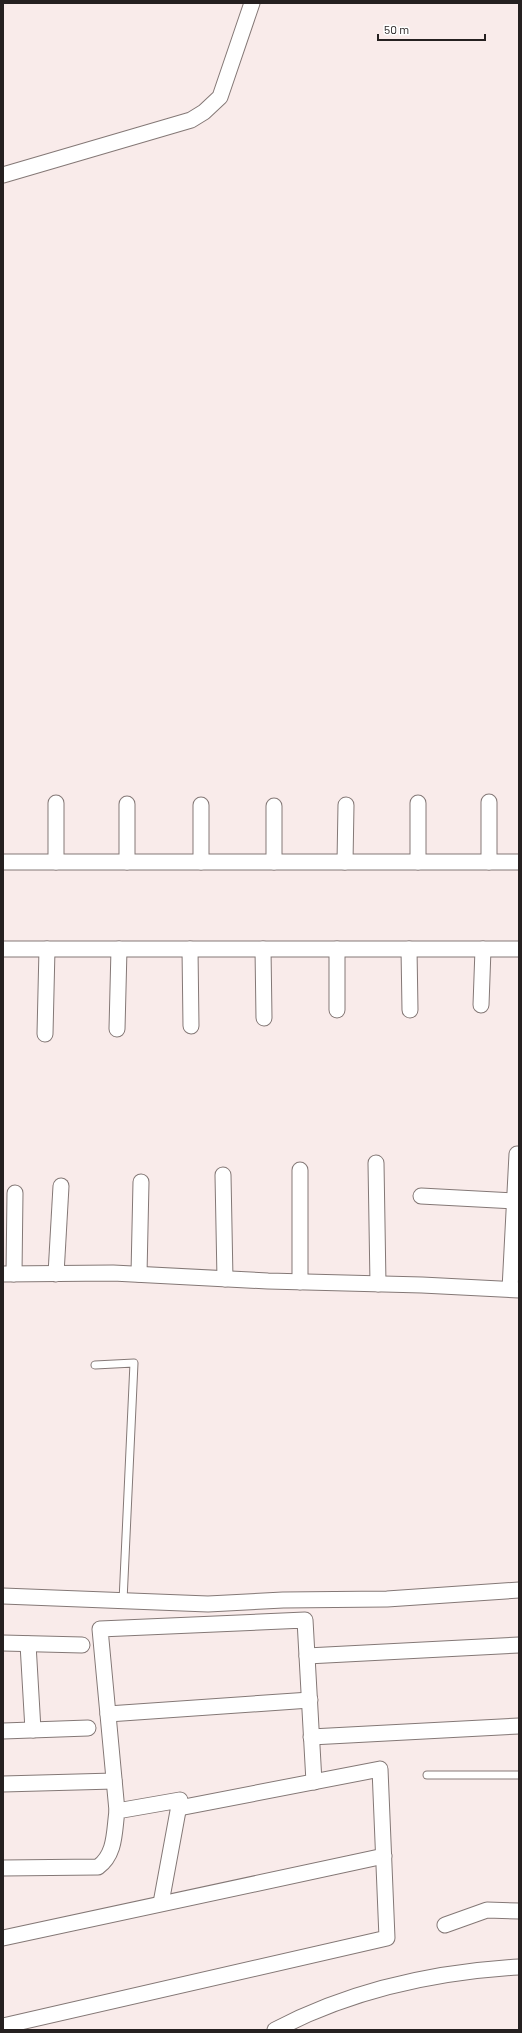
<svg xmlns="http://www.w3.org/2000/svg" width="522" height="2033" viewBox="0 0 522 2033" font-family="Barlow,sans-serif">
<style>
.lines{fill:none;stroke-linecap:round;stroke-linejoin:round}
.service-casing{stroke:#847876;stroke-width:9}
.minor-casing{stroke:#847876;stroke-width:17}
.service{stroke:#fff;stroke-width:7}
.minor{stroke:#fff;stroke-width:15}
</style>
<rect width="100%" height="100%" fill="#f9ebea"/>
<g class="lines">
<defs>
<g id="service">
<polyline points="95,1365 134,1363 123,1601"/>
<polyline points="427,1775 519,1775"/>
</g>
<g id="minor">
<polyline points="3,175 191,120 204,112 220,97 252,3"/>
<polyline points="3,862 519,862"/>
<polyline points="56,862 56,803"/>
<polyline points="127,862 127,804"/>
<polyline points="201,862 201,805"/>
<polyline points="274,862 274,806"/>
<polyline points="345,862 346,805"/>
<polyline points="418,862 418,803"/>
<polyline points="489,862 489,802"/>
<polyline points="3,949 519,949"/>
<polyline points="190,949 191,1026"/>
<polyline points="263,949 264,1018"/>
<polyline points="409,949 410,1010"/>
<polyline points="481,1005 483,949"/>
<polyline points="337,1010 337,949"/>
<polyline points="117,1029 119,949"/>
<polyline points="45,1034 47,949"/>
<polyline points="376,1163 378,1284"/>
<polyline points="300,1170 300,1282"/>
<polyline points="223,1175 225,1279"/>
<polyline points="421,1196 515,1201"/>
<polyline points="3,1274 113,1273 268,1281 422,1285 519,1290"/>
<polyline points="14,1274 15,1193"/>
<polyline points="56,1274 61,1186"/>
<polyline points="139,1274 141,1182"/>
<polyline points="510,1289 517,1154"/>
<polyline points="3,1596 208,1604 283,1600 387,1599 519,1590"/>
<polyline points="3,1643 82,1645"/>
<polyline points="28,1644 33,1730"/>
<polyline points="307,1656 519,1645"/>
<polyline points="108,1714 310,1700"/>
<polyline points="3,1731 88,1728"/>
<polyline points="311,1737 519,1726"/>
<polyline points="3,1784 114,1781"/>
<polyline points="117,1811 100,1629 305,1620 314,1782"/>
<path d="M 3,1868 L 98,1867 C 116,1854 114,1831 117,1811 L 180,1800 L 161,1903"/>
<polyline points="445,1925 487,1910 519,1911"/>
<polyline points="3,1938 384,1856"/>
<polyline points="3,2026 387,1938 380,1769 179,1808"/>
<path d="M 275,2030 C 351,1990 434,1972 519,1967"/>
</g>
</defs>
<use href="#service" class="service-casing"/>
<use href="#minor" class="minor-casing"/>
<use href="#service" class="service"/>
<use href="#minor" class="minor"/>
</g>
<rect width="522" height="2033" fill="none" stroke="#252020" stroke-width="8"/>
<path d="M378 34v6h107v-6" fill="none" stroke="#252020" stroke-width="2"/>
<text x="384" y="34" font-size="12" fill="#252020" stroke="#ffffff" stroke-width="3" paint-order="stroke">50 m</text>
</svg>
